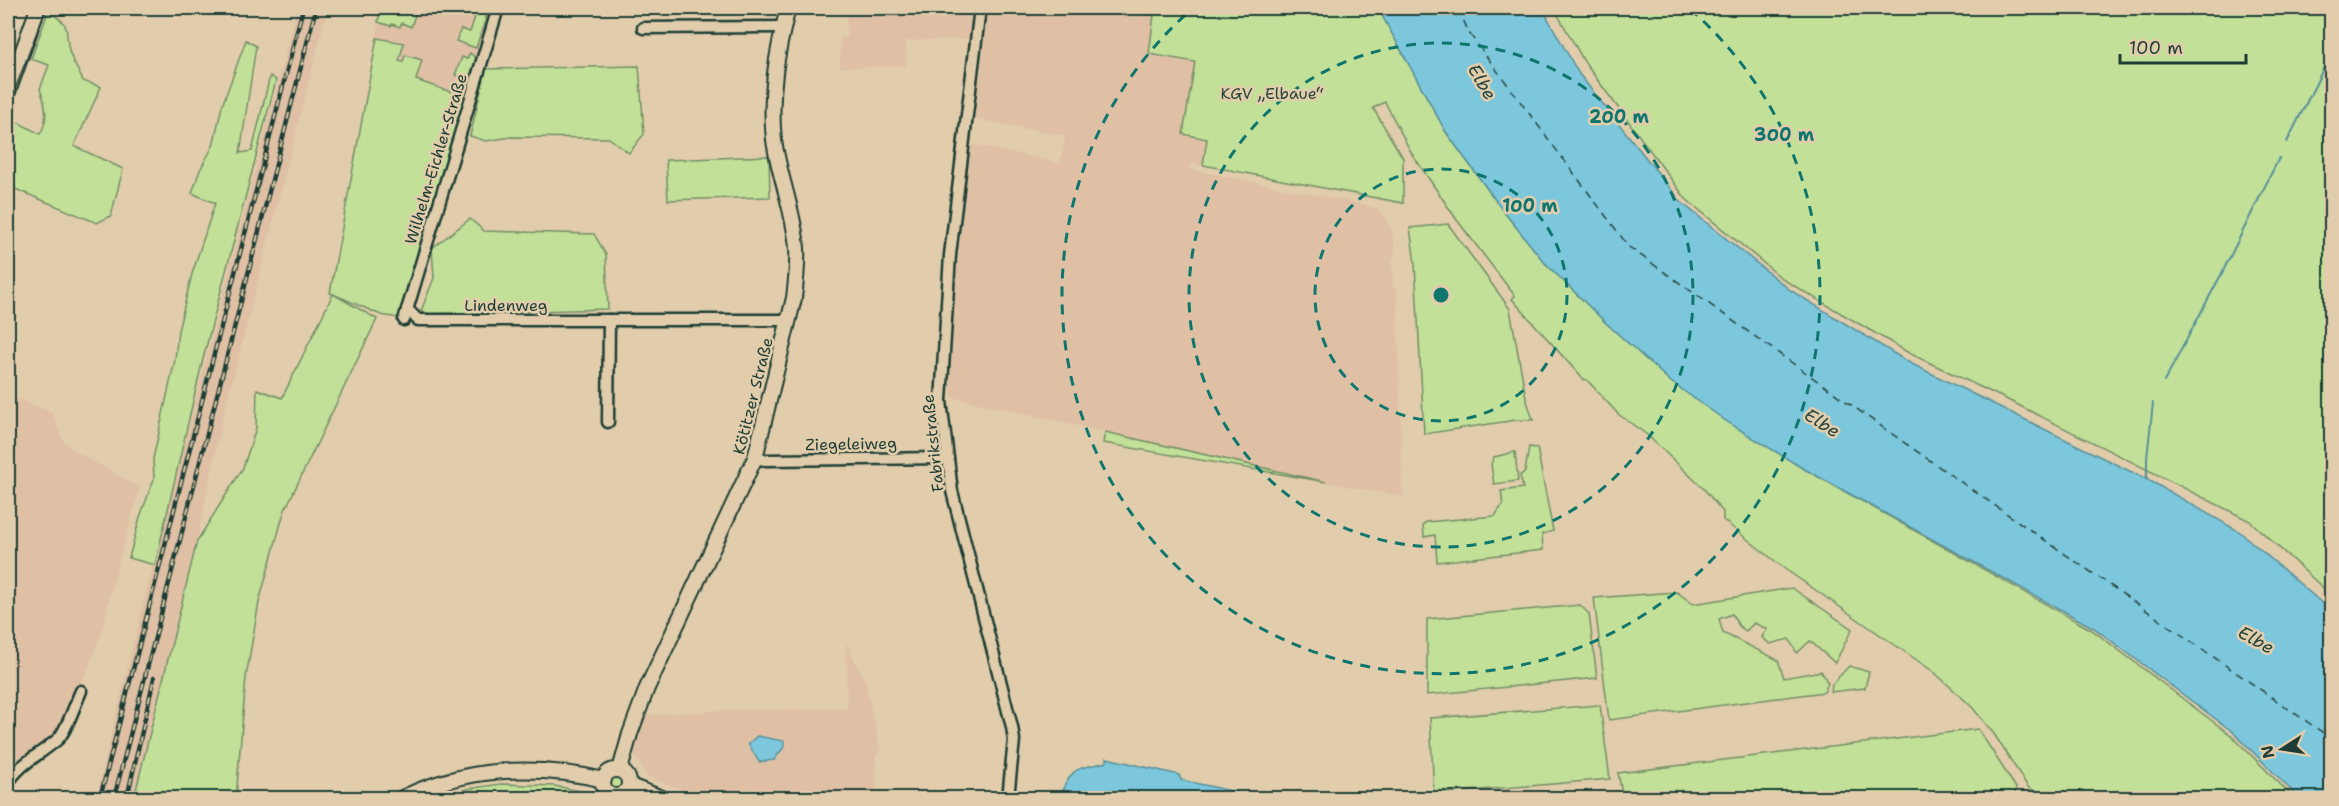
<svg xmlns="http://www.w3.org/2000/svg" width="2339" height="806" viewBox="0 0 2339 806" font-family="'Shantell Sans',sans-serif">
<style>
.built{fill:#dfc0a5}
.green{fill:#c3e098;stroke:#718e66;stroke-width:1.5}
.water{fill:#7dc7dd;stroke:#579099;stroke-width:1.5}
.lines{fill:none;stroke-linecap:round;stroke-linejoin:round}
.stream{stroke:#579099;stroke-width:2}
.ferry{stroke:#24443c;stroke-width:1.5;stroke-dasharray:8 6;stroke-linecap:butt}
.street-casing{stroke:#1f3d34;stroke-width:15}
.secondary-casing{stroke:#1f3d34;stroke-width:18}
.street{stroke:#e1cdab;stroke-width:10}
.secondary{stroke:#e1cdab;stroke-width:14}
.tram{stroke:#1f3d34;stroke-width:1.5}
.rail-casing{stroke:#1f3d34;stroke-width:4.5}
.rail{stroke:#e1cdab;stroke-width:2;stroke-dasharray:7;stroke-linecap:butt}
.ring{fill:none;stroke:#0f766e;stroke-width:3;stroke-dasharray:10 8}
.labels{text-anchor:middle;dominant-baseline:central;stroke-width:5;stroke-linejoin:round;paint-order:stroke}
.park-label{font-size:16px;fill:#274539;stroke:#e1cdab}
.street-label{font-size:16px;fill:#1f3d34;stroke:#e1cdab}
.water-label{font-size:18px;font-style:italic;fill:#24443c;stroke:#e1cdab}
.centre{fill:#0f766e;stroke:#e1cdab;stroke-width:3}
.ring-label{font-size:18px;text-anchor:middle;font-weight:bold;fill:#0f766e;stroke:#e1cdab;stroke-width:5;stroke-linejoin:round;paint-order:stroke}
</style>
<rect width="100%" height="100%" fill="#e1cdab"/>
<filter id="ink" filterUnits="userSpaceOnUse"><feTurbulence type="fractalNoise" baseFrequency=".0167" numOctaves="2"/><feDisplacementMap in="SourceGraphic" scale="12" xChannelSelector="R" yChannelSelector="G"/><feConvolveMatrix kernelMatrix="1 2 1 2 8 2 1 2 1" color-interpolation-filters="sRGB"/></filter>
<g filter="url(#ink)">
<g class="built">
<polygon points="297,8 328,8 223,417 197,541 134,798 96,798 144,600"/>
<polygon points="382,8 491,8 461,106 369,74"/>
<polygon points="846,8 973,8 970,39 906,41 906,66 840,68 840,38 847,37"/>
<polygon points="988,8 1103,8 1155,15 1196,62 1183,133 1207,139 1203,165 1191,163 1189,169 1366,205 1378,209 1385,216 1393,232 1395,255 1392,261 1393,287 1397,290 1403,497 1326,482 951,397 950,374 956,280 971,144 1060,163 1065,136 975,119"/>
<polygon points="8,395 52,412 63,440 77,452 140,488 115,575 103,628 88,669 57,734 22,760 8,752"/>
<polygon points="846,642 865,681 881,753 876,754 876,794 835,798 706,798 647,777 634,754 634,742 642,715 733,710 847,709"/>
</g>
<g class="green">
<polygon points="381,8 392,8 415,15 411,27 402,23 400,27 392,24 391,26 378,22"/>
<polygon points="478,8 489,8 476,48 456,41 461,29 470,32"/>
<polygon points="1103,8 1378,8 1446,132 1504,212 1545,263 1606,323 1671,382 1799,466 2092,630 2232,736 2294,798 2046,798 2028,787 1994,734 1972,707 1934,672 1785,569 1723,520 1723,512 1704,489 1646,434 1618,414 1587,380 1583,379 1512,299 1515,296 1457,220 1412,154 1385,102 1373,108 1403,158 1403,203 1203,165 1207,139 1183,134 1195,62 1149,54 1154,15"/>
<polygon points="1554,8 2331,8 2331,595 2250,521 2016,404 1909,353 1784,280 1686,199 1585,63"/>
<path d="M 48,12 C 73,25 64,28 69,50 C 71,60 79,71 83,81 L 101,87 L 74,146 L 123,169 L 111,216 L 97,223 L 8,186 L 8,117 L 40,134 C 49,119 46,105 40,89 L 49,65 L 31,59 Z"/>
<polygon points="377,38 404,43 399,61 403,62 405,55 422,60 416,80 451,92 454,86 466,91 458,124 399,318 381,315 333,294 377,319 284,512 259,602 246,677 236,798 134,798 197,541 243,468 256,428 257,389 282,398 333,294 330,293"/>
<polygon points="246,40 256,46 240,153 252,151 270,76 276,80 202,363 155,565 129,558 140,517 154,479 153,459 175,360 178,331 192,274 215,203 192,193 200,170 213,146 222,106"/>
<polygon points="470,53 476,58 469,79 455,75 462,57 467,59"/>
<polygon points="639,66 644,134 629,153 609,138 511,137 486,141 470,136 486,69"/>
<polygon points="769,156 770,197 668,200 666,160"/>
<polygon points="470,219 484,231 594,234 606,255 608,309 429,314 421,311 434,278 432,248"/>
<polygon points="1448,224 1510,309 1526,398 1533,420 1516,420 1424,434 1415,263 1410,228"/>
<polygon points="1105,432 1326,482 1103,443"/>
<polygon points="1529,447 1537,448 1553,531 1542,534 1543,550 1437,562 1435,535 1424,537 1423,525 1426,522 1495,516 1503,504 1501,491 1523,488 1520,475 1525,472"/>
<polygon points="1515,452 1518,481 1494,484 1491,464 1494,457"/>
<polygon points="1792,588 1852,629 1835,663 1810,641 1797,653 1789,639 1770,644 1762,637 1767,629 1754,623 1746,631 1739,626 1732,614 1719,619 1723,633 1778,660 1784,678 1821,671 1828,683 1824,692 1609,720 1594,598 1677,592 1693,604"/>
<polygon points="1580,605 1589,614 1597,678 1427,695 1427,619"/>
<polygon points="1849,666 1869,672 1865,688 1831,692 1832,684"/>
<polygon points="1600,705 1610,779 1434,794 1430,718"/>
<polygon points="1978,729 2016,788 2014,798 1623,798 1618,773"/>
<circle cx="616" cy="783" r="7"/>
<polygon points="501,784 555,786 585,792 590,798 433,798 467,789"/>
</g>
<g class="water">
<polygon points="1378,8 1542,8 1579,74 1682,203 1790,290 1908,362 2154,483 2240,532 2331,611 2331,798 2299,798 2233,732 2094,628 1799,466 1732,425 1671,382 1606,323 1545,263 1504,212 1446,132"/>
<polygon points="757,736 784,741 784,747 774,760 759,762 748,744"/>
<path d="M 1107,758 L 1179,775 L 1181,780 L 1264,798 L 1061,798 C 1070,764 1080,769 1107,762 Z"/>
</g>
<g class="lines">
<g class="stream">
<polyline points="2287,142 2332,51"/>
<polyline points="2164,382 2222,273 2279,158"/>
<polyline points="2147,480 2147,458 2153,403"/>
</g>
<polyline class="ferry" points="1458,8 1469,33 1629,247 1909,446 2332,739"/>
<defs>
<g id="street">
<polyline points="980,8 950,255 941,401 952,491 1012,727 1014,740 1008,798"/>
<polyline points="643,28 783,27"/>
<polyline points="407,309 418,320 789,320"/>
<polyline points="404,320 498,8"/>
<polyline points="608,422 609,320"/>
<polyline points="755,458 765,460 948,458"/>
<path d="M 8,783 C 20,763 41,754 58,739 C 67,730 75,704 81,691"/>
</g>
<g id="secondary">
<polyline points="8,92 38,8"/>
<circle cx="616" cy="783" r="13"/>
<path d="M 620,770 L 630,734 L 647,688 L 755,458 L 794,298 C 796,282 798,265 797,248 C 794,211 779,176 774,140 C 769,95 777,51 788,8"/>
<polyline points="630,786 662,798"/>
<path d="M 402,798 C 465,767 536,764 604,780"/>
</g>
</defs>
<use href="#street" class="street-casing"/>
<use href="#secondary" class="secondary-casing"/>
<use href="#street" class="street"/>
<use href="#secondary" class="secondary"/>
<polyline class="tram" points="8,108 46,8"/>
<defs>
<g id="rail">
<polyline points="100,798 303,8"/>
<polyline points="114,798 316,8"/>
<polyline points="127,798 154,678"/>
</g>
</defs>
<use href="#rail" class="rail-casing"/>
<use href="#rail" class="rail"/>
</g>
</g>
<g class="ring">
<circle cx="1441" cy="295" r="126"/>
<circle cx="1441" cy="295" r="252"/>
<path d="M1690 9A379 379 0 1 1 1192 9"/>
</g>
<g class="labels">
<g class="park-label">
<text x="1272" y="93">KGV „Elbaue“</text>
</g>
<g class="street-label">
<text transform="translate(436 159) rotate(-73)">Wilhelm-Eichler-Straße</text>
<text x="506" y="305">Lindenweg</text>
<text transform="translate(753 396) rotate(-76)">Kötitzer Straße</text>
<text transform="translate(933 443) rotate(-96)">Fabrikstraße</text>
<text transform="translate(851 444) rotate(-1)">Ziegeleiweg</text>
</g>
<g class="water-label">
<text transform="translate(1482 82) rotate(60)">Elbe</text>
<text transform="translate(1822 423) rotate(32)">Elbe</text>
<text transform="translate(2256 640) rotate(29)">Elbe</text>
</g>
</g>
<circle cx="1441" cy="295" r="9" class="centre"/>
<g class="ring-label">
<text x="1619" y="123">200 m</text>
<text x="1784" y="141">300 m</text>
<text x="1530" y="212">100 m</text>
</g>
<rect width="2339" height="806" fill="none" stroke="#e1cdab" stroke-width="30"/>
<rect x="15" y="15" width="2309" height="776" fill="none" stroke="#1f3d34" stroke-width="2" filter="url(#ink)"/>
<g transform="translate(2282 749) rotate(258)" stroke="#e1cdab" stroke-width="4.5" paint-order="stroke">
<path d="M0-4.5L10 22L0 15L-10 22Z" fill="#1f3d34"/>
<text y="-9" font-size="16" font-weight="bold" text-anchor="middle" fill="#1f3d34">N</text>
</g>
<path d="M2120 54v9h126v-9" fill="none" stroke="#1f3d34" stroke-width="3"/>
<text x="2129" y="54" font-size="18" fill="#1f3d34" stroke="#e1cdab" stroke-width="4.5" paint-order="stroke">100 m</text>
</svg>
